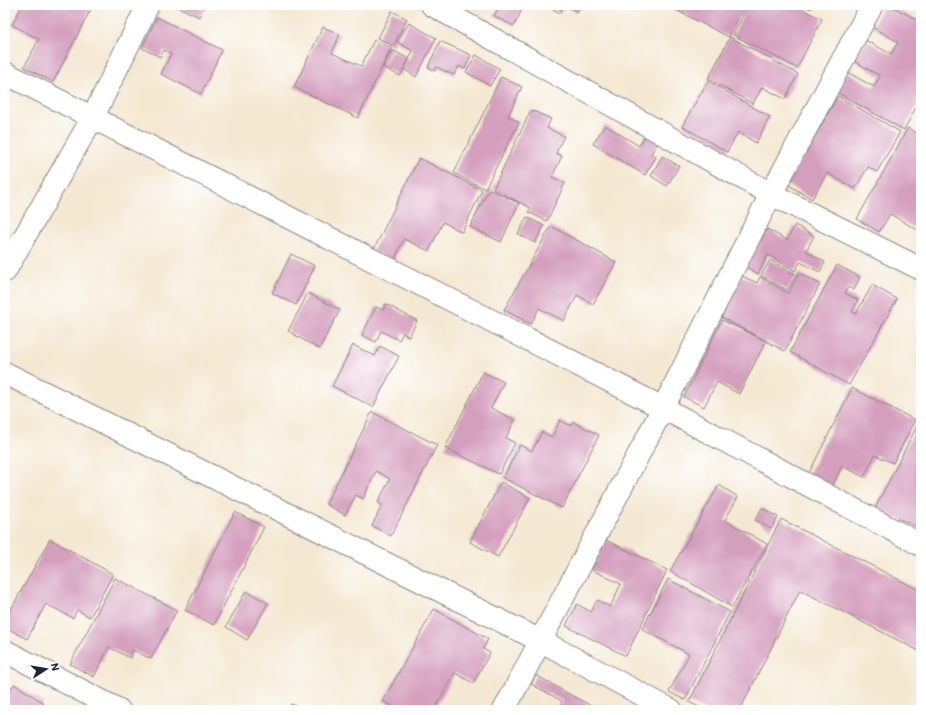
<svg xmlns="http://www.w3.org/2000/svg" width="926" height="715" viewBox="0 0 926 715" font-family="Itim,sans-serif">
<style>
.building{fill:#d49ebd}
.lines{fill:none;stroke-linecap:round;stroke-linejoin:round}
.minor-casing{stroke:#8b8586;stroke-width:24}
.minor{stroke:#fff;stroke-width:22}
</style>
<rect width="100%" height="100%" fill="#fff"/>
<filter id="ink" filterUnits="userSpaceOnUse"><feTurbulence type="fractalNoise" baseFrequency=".025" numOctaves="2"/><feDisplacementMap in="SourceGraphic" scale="8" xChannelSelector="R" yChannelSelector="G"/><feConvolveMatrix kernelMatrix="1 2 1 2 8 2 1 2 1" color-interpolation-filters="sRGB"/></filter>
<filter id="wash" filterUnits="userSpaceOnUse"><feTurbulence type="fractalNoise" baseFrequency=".012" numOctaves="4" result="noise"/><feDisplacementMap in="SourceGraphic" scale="16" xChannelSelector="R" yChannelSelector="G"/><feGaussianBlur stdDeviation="0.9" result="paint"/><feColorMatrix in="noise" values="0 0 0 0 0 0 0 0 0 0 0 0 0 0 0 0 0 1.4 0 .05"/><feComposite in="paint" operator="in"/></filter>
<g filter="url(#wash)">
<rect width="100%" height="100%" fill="#f4e8d2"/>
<g id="blocks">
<g class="building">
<polygon points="22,5 93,5 53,82 24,67 39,39 12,25"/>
<polygon points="174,5 204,5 199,17"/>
<polygon points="500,5 524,5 514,26 494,16"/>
<polygon points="545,5 564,5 560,13"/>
<polygon points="564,5 581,5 577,12"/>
<polygon points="666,5 745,5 729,37"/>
<polygon points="748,5 794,5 822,19 797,68 733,35"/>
<polygon points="804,5 813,5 811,9"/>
<polygon points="884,5 890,5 921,22 921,98 904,130 836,92 847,72 874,87 880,76 854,61 865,40 891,54 898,42 872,27"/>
<polygon points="392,11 407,19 393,46 378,38"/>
<polygon points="157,17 222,50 201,94 161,74 171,54 164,50 160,57 142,48"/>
<polygon points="409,23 436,38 416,77 404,69 413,51 397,42"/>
<polygon points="323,27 340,34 332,53 361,66 374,40 391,48 358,118 294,87"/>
<polygon points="730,37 798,74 785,99 762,87 753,104 708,79"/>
<polygon points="440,41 471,55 465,69 459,66 454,75 436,67 435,71 428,67"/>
<polygon points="392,50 409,59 400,76 383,67"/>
<polygon points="476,55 500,69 490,86 466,72"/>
<polygon points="501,77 522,87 508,116 519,122 485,189 454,173"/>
<polygon points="708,81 770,117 756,143 738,132 727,152 682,126"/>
<polygon points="838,96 900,132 877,172 868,167 855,189 827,173 812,199 787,184"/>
<polygon points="531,110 551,119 547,128 564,136 556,153 562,156 552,177 565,183 547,221 528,212 531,208 493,189"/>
<polygon points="605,125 639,146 646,134 658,142 651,154 656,157 645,175 593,144"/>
<polygon points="908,128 921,136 921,232 890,214 879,232 857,219"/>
<polygon points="662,156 679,166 667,186 651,176"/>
<polygon points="419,158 482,190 462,232 443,222 429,251 404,239 394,261 373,251"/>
<polygon points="489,189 519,203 501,242 470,227"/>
<polygon points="527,217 544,226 535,243 518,234"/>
<polygon points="795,225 814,236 806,251 825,262 820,272 800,262 795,271 768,255 758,274 746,267 767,229 787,240"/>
<polygon points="551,226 616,262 593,304 577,295 564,321 539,308 531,324 504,310"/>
<polygon points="291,254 315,266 296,305 272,293"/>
<polygon points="770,260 796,275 787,290 761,276"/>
<polygon points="837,265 860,277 854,290 848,287 845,293 858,300 852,312 856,314 872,285 897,299 849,385 790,352"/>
<polygon points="799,273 820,284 785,351 721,317 742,276 757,283 760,277 788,293"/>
<polygon points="308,293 340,310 319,349 288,331"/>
<polygon points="386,304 417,321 409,337 403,333 399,340 381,331 376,342 362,335 376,307 383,310"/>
<polygon points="722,320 766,341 739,394 717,382 704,407 684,397"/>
<polygon points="353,345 375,356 380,346 399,356 373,407 332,386"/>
<polygon points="483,372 504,382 491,408 515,420 506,438 515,443 499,474 445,448"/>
<polygon points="852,388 915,420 893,463 875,455 864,477 842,466 829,494 805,481"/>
<polygon points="372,412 437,445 391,536 372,526 382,505 378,502 390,479 376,471 363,499 356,495 345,515 326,504"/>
<polygon points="560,420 571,426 573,422 599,435 562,508 503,478 520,445 532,451 542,432 552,437"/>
<polygon points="919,422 921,422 921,529 898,518 894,525 872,514"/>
<polygon points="501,482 530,498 498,557 470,542"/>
<polygon points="719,485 738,497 725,520 767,544 732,607 670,571"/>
<polygon points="762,508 778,517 771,529 755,520"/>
<polygon points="235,512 264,527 214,625 185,610"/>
<polygon points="781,519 921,591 921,652 800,590 740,710 705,710 689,702"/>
<polygon points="50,539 113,574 90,617 77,610 73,618 46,604 27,639 5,627 5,620"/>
<polygon points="606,540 667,570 626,656 566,626 577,604 591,612 597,600 610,607 621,584 592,570"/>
<polygon points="115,578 177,610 151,659 133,650 130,658 109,647 94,677 70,664"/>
<polygon points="668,579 730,612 685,700 669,692 689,654 642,629"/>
<polygon points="246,591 268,603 247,640 226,627"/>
<polygon points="434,609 488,639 483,649 490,653 473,683 455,673 434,710 399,710 383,701"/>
<polygon points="536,675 567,693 600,710 559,710 562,701 531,684"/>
<polygon points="14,684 44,703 39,710 5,710 5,697"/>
<polygon points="291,704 308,710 289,710"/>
</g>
</g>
</g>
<g filter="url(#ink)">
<use href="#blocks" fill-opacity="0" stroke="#8b8586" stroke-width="1"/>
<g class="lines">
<defs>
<g id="minor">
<polyline points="432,5 771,194 921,269"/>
<polyline points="5,73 663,408 921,545"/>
<polyline points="5,271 93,117 148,5"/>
<polyline points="5,373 541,641 671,710"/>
<polyline points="5,651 119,710"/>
<polyline points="504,710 663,408 771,194 872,5"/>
</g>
</defs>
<use href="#minor" class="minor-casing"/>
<use href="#minor" class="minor"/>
</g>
</g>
<rect width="926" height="715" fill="none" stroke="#fff" stroke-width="20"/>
<g transform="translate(46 669) rotate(78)" stroke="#ffffff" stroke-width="3" paint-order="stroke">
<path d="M0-3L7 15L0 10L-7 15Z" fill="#22223b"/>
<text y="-6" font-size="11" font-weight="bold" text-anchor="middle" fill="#22223b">N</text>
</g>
</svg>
